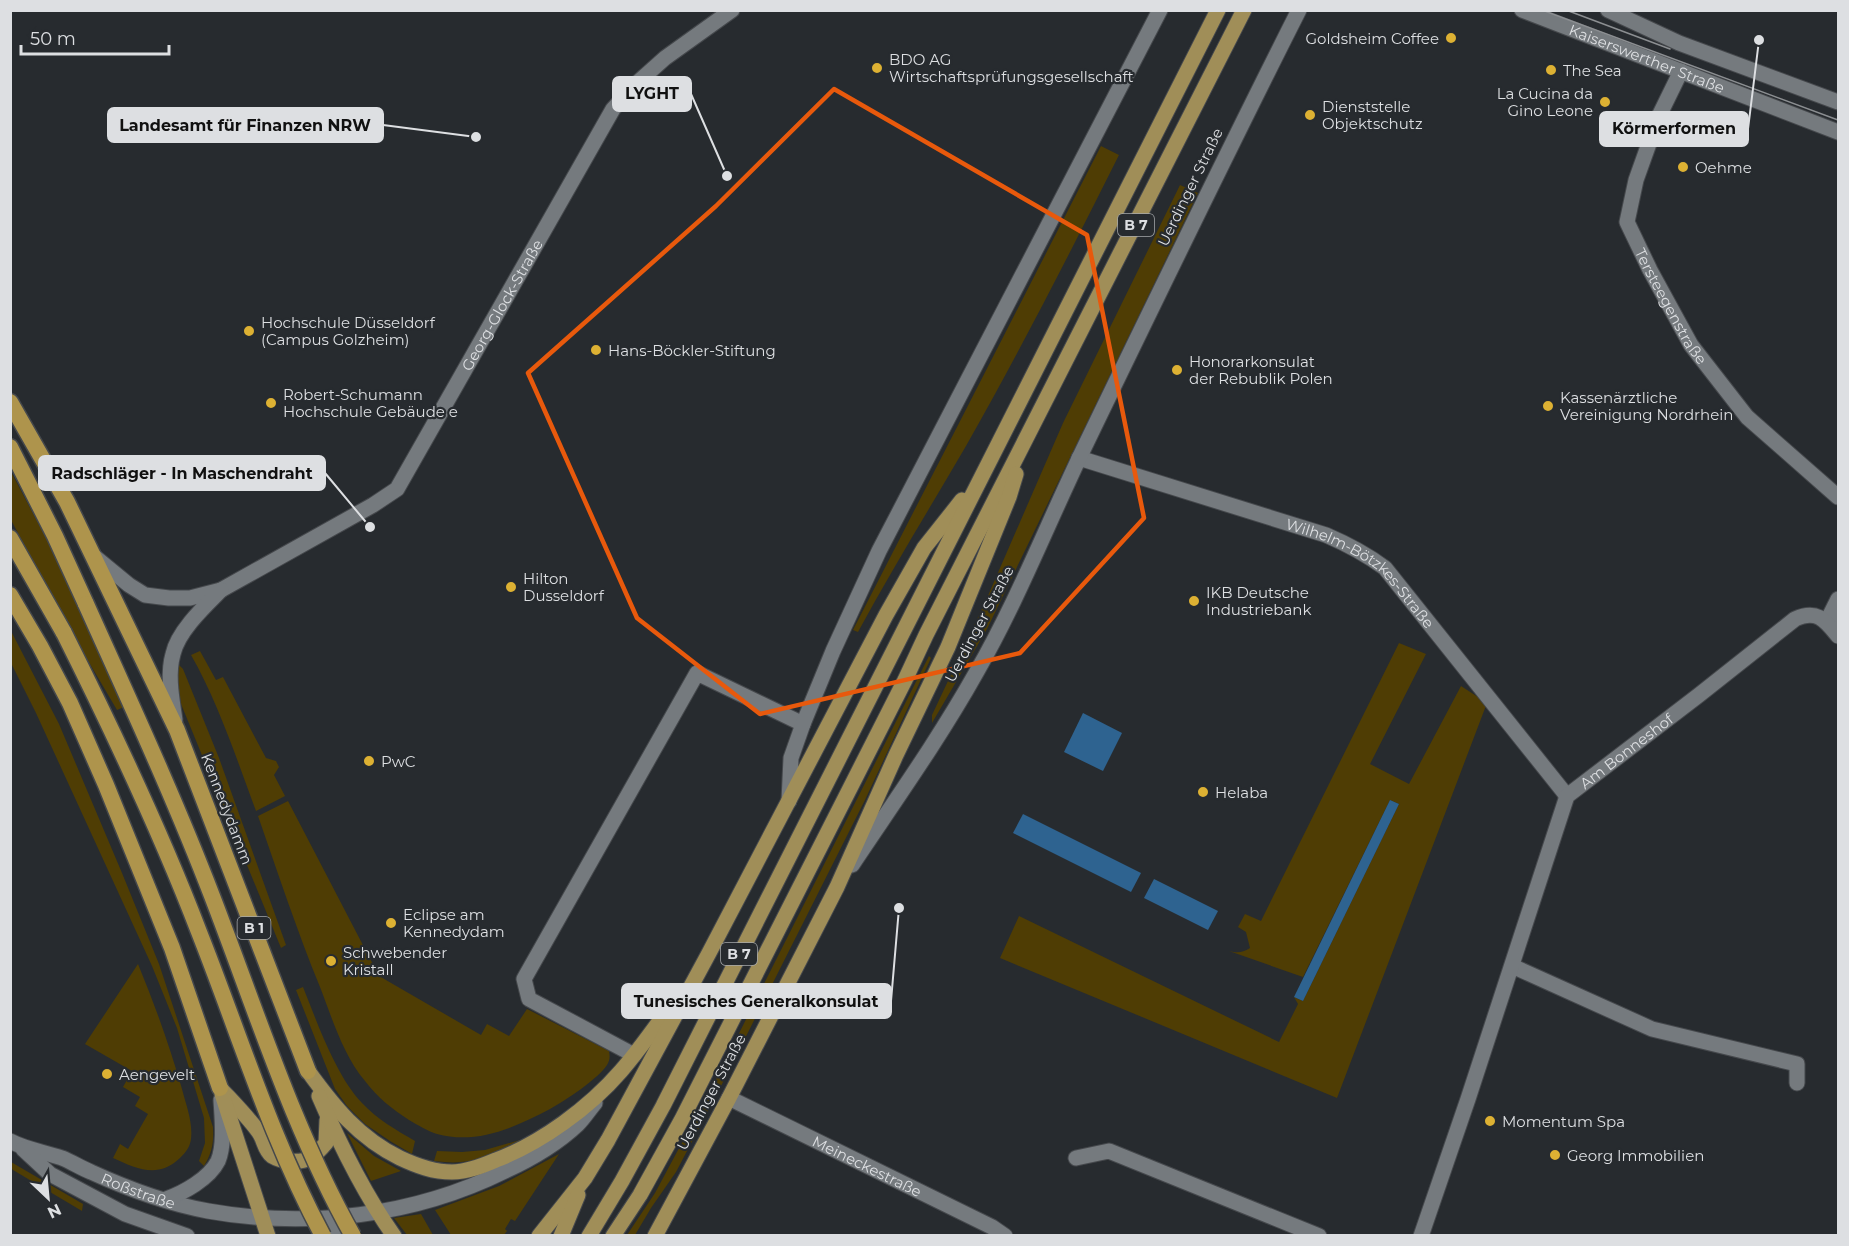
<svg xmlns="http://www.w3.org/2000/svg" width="1849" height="1246" viewBox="0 0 1849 1246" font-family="Montserrat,sans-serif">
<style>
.green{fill:#4f3d04}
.water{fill:#2e6390}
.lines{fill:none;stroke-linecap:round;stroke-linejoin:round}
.minor-casing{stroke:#45484c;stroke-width:17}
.tertiary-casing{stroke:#45484c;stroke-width:17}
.primary-casing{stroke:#45484c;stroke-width:17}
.trunk-casing{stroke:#45484c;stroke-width:19}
.minor{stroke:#757a7e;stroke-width:15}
.tertiary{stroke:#757a7e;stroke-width:15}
.primary{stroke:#a08e58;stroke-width:15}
.trunk{stroke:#ae944c;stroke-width:16}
.tram{stroke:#8b8e91;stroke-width:1.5}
.trunk-bridge-casing{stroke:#45484c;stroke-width:19;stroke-linecap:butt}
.trunk-bridge{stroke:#ae944c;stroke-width:16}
.marked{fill:none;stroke:#e8590c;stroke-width:4.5;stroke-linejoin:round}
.poi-dot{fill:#ddb133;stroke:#272b2f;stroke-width:2}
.labels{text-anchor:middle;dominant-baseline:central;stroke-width:4.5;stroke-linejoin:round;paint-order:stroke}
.shield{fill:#272b2f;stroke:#a6a9ac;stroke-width:1.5}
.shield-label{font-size:14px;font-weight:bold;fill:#dddfe2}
.poi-label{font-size:15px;fill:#dddfe2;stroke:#272b2f;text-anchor:start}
.street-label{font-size:15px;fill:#dddfe2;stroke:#272b2f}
.leader{fill:none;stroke:#dddfe2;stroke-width:2}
.callout-dot{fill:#dddfe2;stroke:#272b2f;stroke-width:2}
.callout{fill:#dddfe2;stroke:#dddfe2;stroke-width:2}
.callout-label{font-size:16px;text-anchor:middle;font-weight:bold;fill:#111}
</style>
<rect width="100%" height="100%" fill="#272b2f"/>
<g class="green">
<path d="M 1101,146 L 1119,155 C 1070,253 1020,351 966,446 C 930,508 892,569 858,632 L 853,630 Z"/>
<polygon points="1180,185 1198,193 987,629 932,723 932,715 987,598 1063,423"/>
<polygon points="10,470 46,538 124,707 117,710 70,630 11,520"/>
<path d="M 11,631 L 59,724 L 122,873 L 159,964 L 213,1127 C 214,1142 212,1153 204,1166 L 199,1161 L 205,1143 L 204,1118 L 177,1028 L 152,966 L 36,713 L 11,663 Z"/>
<path d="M 1399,643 L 1426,654 L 1370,764 L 1409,784 L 1461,686 L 1487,703 L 1337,1098 L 1000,958 L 1019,916 L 1279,1042 L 1298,1004 L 1294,997 L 1303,1001 L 1399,804 L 1390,800 L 1303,977 L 1229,951 C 1237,953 1242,953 1250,948 L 1246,932 L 1238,927 L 1245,914 L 1261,921 Z"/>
<path d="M 200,651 L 216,680 L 223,677 L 266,758 L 276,761 L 279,767 L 274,775 L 285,796 L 256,811 C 237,760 218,702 191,655 Z"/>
<polygon points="929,656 931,658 865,800 718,1092 676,1172 651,1208 635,1235 627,1235 655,1193 715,1081"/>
<polygon points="177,663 183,669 219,758 286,945 281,948 181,704 177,678"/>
<path d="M 288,801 L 379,976 L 481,1035 L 487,1024 L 509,1036 L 527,1009 L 609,1051 C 610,1056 610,1060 607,1065 C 599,1078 565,1101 550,1109 C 516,1127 477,1145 437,1134 C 427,1131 418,1125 409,1120 C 392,1109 377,1097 365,1081 C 343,1055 332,1018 320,987 C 297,931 278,873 258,816 Z"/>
<path d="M 138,964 C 155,1005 170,1047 182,1089 C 186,1105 193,1122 191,1139 C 190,1147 186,1152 180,1158 C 158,1179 137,1169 113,1158 L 120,1144 L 128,1149 L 148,1114 L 135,1106 L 140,1097 L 123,1087 L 132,1071 L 85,1044 Z"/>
<path d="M 303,987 C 317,1022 336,1076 362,1103 C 377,1119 396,1130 415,1141 L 412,1154 L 390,1141 L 365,1124 L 347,1106 L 335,1089 L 296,990 Z"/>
<polygon points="347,1133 374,1156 401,1171 371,1181"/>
<path d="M 520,1140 L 522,1143 C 489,1157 471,1166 434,1161 L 437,1151 L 462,1152 L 485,1150 Z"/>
<polygon points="559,1154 515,1221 511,1219 505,1229 507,1231 504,1235 451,1235 435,1210 499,1186"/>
<polygon points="11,1162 83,1204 82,1211 13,1170 11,1168"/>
<polygon points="421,1214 433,1235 407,1235 394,1218"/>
</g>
<g class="water">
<polygon points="1083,713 1122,733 1103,771 1064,752"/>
<polygon points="1390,800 1399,804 1303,1001 1294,997"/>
<polygon points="1023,814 1141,873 1131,892 1013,833"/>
<polygon points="1154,879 1218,911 1208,930 1144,898"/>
</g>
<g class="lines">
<defs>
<g id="minor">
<path id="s1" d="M 1681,71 L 1659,116 L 1646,152 L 1636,180 L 1627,222 L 1650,270 L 1691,345 L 1747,417 L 1838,497"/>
<path id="s2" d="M 1079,458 L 1326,535 C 1347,544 1366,554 1385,568 L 1567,796"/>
<path id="s3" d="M 95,557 L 129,585 L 145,595 L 169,598 L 190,598 L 221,590 L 373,505 L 397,489 L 613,109 L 637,83 L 665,58 L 732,10"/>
<polyline points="1830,625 1830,615 1838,599"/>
<path d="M 175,720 C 172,699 167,675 173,654 C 178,631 205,606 221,590"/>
<polyline points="1512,966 1652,1029 1797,1064 1797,1083"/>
<polyline points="634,1055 529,999 524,979 697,673 803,724"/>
<path id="s4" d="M 729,1098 L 992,1227 L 1005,1236"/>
<polyline points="1076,1158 1109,1151 1319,1236"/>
<path id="s5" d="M 1421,1236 L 1468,1099 L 1567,796 L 1699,695 L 1795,619 C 1817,609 1825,620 1838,636"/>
</g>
<g id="tertiary">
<path id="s6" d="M 1522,10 L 1838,132"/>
<polyline points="1608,10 1679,43 1838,102"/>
<polyline points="789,801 791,758 803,724 833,651 879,551 1160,10"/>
<path d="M 852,865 C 894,802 939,739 976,673 C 1017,602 1047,525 1083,450 C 1154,303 1225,156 1299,10"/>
<path id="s7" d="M 10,1141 C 27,1150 45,1152 62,1158 C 72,1162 81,1168 91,1172 C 126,1188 170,1204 208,1211 C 308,1229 414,1216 505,1171 C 531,1159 557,1144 578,1124 C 584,1118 589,1110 595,1103"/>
<polyline points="23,1149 50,1174 125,1214 187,1236"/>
<path d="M 166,1199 C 183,1193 209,1179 218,1161 C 225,1145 222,1117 221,1100"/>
<polyline points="313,1220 345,1236"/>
</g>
<g id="primary">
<path d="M 308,1071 C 334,1107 359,1138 400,1158 C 417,1166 433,1172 452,1172 C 467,1172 482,1166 496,1160 C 541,1143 589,1108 621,1071 C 640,1049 657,1025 674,1001"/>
<path d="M 220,1088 C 233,1102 247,1116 258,1131 C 264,1138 264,1150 272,1156 C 277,1159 285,1161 290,1161 C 308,1163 315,1156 326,1143 L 327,1120"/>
<polyline points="222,1094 268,1236"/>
<path d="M 319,1096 C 340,1145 363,1192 394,1236"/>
<polyline points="539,1236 585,1178 608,1140 709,953 886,615 924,548 962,500"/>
<polyline points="561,1236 578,1195"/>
<polyline points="589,1236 622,1181 663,1106 1218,10"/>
<polyline points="613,1236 640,1195 682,1119 905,680 926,635 1244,10"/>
<polyline points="655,1236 729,1098 837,887 896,755 948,647 1009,497 1016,474"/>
</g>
<g id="trunk">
<polyline points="10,402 67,502 177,730 308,1071"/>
<polyline points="10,447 55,536 86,604"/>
<polyline points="10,538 64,633"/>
<polyline points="10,595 40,646 70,703 106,785 172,948 220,1088"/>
</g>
</defs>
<use href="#minor" class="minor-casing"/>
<use href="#tertiary" class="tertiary-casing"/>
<use href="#primary" class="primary-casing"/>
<use href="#trunk" class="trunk-casing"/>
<use href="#minor" class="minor"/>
<use href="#tertiary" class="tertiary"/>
<use href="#primary" class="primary"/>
<use href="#trunk" class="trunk"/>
<g class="tram">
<polyline points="1542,10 1838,120"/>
<polyline points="1566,10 1670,49"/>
</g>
<defs>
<g id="trunk-bridge">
<path d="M 86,604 C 129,700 174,797 212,896 C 256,1010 293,1129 353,1236"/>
<path d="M 64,633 C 113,731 160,830 199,932 C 239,1033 271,1139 323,1236"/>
</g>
</defs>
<use href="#trunk-bridge" class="trunk-bridge-casing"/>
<use href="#trunk-bridge" class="trunk-bridge"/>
</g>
<path class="marked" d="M 834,89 L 1087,235 L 1144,518 L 1020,653 L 760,714 L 637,618 L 528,373 L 716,206 Z"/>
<g class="poi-dot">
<circle cx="1451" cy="38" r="6"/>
<circle cx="877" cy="68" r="6"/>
<circle cx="1551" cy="70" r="6"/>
<circle cx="1605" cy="102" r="6"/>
<circle cx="1310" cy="115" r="6"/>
<circle cx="1683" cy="167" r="6"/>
<circle cx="249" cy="331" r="6"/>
<circle cx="596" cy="350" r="6"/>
<circle cx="1177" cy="370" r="6"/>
<circle cx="271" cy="403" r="6"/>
<circle cx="1548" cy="406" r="6"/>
<circle cx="511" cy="587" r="6"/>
<circle cx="1194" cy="601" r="6"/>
<circle cx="369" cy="761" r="6"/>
<circle cx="1203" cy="792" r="6"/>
<circle cx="391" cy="923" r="6"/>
<circle cx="331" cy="961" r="6"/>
<circle cx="107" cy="1074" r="6"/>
<circle cx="1490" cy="1121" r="6"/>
<circle cx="1555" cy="1155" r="6"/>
</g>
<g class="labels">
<g class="shield">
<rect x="1118" y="214" width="36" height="22" rx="4.5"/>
<rect x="237.5" y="917" width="33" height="22" rx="4.5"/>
<rect x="721" y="943" width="36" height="22" rx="4.5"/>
</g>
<g class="shield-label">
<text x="1136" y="225">B 7</text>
<text x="254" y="928">B 1</text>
<text x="739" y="954">B 7</text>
</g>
<g class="poi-label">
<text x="1439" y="38" text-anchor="end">Goldsheim Coffee</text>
<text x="889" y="59">BDO AG<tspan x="889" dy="17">Wirtschaftsprüfungsgesellschaft</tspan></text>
<text x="1563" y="70">The Sea</text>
<text x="1593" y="93" text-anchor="end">La Cucina da<tspan x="1593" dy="17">Gino Leone</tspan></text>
<text x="1322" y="106">Dienststelle<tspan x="1322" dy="17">Objektschutz</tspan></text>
<text x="1695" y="167">Oehme</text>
<text x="261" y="322">Hochschule Düsseldorf<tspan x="261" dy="17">(Campus Golzheim)</tspan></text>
<text x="608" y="350">Hans-Böckler-Stiftung</text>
<text x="1189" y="361">Honorarkonsulat<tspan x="1189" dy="17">der Rebublik Polen</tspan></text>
<text x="283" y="394">Robert-Schumann<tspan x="283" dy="17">Hochschule Gebäude e</tspan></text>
<text x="1560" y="397">Kassenärztliche<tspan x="1560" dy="17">Vereinigung Nordrhein</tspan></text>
<text x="523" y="578">Hilton<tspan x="523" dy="17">Dusseldorf</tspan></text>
<text x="1206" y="592">IKB Deutsche<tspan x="1206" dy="17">Industriebank</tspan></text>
<text x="381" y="761">PwC</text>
<text x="1215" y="792">Helaba</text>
<text x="403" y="914">Eclipse am<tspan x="403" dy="17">Kennedydam</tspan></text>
<text x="343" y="952">Schwebender<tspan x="343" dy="17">Kristall</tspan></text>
<text x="119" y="1074">Aengevelt</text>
<text x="1502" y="1121">Momentum Spa</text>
<text x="1567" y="1155">Georg Immobilien</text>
</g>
<g class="street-label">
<text stroke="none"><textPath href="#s6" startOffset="134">Kaiserswerther Straße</textPath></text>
<text transform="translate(1190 187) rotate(-64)">Uerdinger Straße</text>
<text stroke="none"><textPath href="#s3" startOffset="555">Georg-Glock-Straße</textPath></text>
<text stroke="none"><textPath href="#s1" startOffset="256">Tersteegenstraße</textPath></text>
<text stroke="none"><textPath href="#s2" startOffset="309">Wilhelm-Bötzkes-Straße</textPath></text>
<text transform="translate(979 624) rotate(-62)">Uerdinger Straße</text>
<text stroke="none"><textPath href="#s5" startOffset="538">Am Bonneshof</textPath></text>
<text transform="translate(227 809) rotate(69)">Kennedydamm</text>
<text transform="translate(711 1092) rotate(-62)">Uerdinger Straße</text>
<text stroke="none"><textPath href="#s4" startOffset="154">Meineckestraße</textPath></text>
<text stroke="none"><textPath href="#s7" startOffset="138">Roßstraße</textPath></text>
</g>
</g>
<path class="leader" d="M727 176L691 94M476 137L383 125M1759 40L1748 129M370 527L325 473M899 908L891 1001"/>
<g class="callout-dot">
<circle cx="727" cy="176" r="6"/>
<circle cx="476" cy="137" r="6"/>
<circle cx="1759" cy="40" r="6"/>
<circle cx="370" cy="527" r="6"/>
<circle cx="899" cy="908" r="6"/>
</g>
<g class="callout">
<rect x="613" y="77" width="78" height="34" rx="6"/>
<rect x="108" y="108" width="275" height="34" rx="6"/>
<rect x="1600" y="112" width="148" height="34" rx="6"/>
<rect x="39" y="456" width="286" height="34" rx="6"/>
<rect x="622" y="984" width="269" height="34" rx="6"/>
</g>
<g class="callout-label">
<text x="652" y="99">LYGHT</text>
<text x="245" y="131">Landesamt für Finanzen NRW</text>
<text x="1674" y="134">Körmerformen</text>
<text x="182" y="479">Radschläger - In Maschendraht</text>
<text x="756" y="1007">Tunesisches Generalkonsulat</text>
</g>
<rect width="1849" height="1246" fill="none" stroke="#dddfe2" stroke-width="24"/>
<g transform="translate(48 1198) rotate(154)" stroke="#272b2f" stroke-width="4.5" paint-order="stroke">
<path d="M0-4.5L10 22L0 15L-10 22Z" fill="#dddfe2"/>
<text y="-9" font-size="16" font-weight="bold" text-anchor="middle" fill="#dddfe2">N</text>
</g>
<path d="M21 45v9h148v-9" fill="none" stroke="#dddfe2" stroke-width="3"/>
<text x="30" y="45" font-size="18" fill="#dddfe2" stroke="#272b2f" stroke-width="4.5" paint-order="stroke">50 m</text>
</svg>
